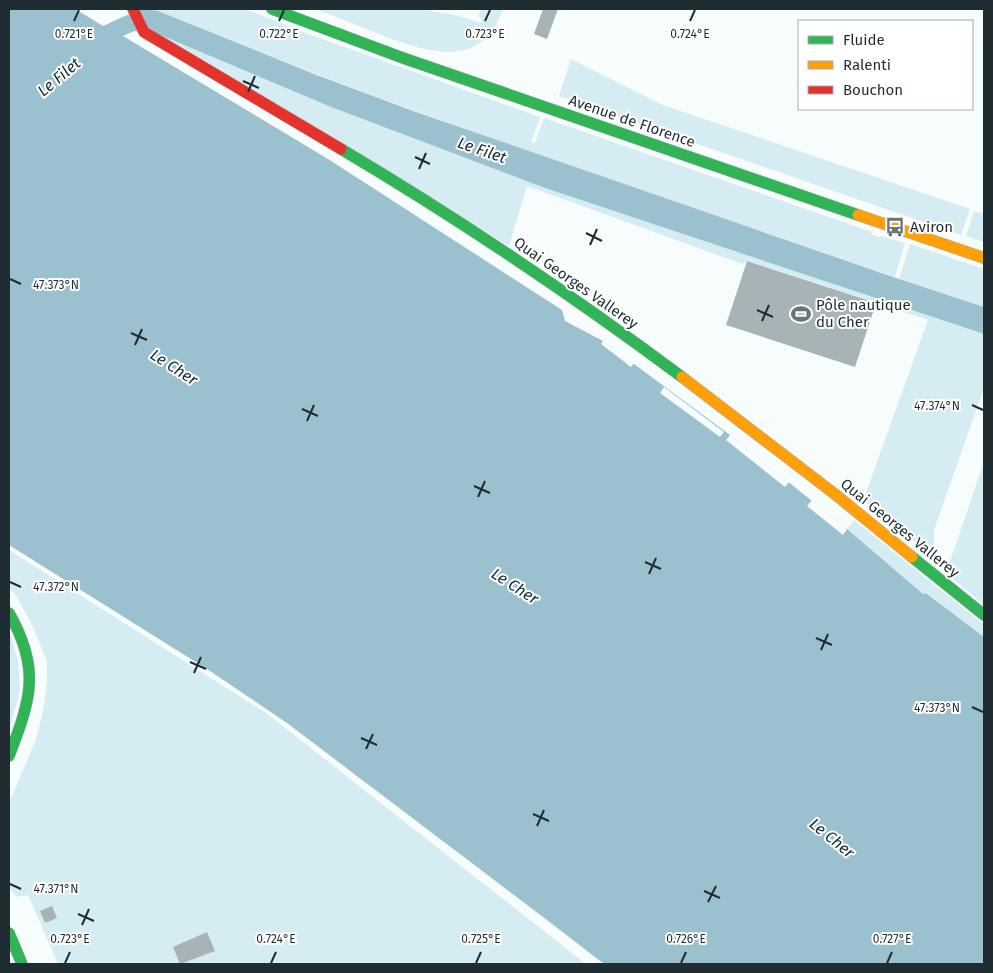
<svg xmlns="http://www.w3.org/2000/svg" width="993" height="973" viewBox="0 0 993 973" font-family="'Fira Sans',sans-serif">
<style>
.green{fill:#d6ecf3}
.water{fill:#9ac1cd}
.pier{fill:#f7fcfd}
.building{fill:#a7b4b7}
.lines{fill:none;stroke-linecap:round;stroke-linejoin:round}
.fast-casing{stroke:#aab3b5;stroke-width:12}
.slow-casing{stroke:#aab3b5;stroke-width:12}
.jam-casing{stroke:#aab3b5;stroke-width:12}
.fast{stroke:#30b455;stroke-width:11}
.slow{stroke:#ff9f0a;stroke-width:11}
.jam{stroke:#e5322d;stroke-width:11}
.ticks{fill:none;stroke:#1f2d32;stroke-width:2}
.labels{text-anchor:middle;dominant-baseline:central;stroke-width:4;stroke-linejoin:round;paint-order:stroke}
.street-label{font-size:15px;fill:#1f2d32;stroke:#fff}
.poi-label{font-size:15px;fill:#1f2d32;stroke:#fff;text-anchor:start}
.water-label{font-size:16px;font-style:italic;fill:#132f37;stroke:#fff}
.ticks-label{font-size:12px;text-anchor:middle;fill:#1f2d32;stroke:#fff;stroke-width:4;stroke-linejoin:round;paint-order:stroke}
</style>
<rect width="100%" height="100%" fill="#f7fcfd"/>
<g class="green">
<path d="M 139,9 L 246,9 L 303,32 L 540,117 L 531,142 L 535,143 L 544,118 L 872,232 L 871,234 L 880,237 L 881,236 L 905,243 L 895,277 C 648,192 399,112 158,11 Z"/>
<path d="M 316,9 L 420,9 L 455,15 L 481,23 L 482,19 L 478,16 L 481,9 L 503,9 C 482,70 430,53 384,36 C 361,27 339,18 316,9 Z"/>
<polygon points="158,34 331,107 545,188 984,334 984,388 934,530 934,557 863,501 928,320 748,261 742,264 527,186 509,246"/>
<polygon points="571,59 663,105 970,209 961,235 559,96"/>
<polygon points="974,211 984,214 984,242 966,236"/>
<polygon points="910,244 984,269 984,307 899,279"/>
<polygon points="984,462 984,605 946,573"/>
<polygon points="854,520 984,625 984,637 927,593 923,594 847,529"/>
<polygon points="9,550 266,713 586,964 58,964 28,895 17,897 9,888 9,803 35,742 43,712 47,681 47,661 32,625 16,595 9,588"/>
<polygon points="9,629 18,661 20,690 9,732"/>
</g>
<polygon class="water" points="9,9 75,9 103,26 127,15 145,9 158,11 314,74 416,112 899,279 984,307 984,334 545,188 331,107 158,34 134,31 123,36 328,159 562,310 565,321 603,341 730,435 847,529 923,594 926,593 984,637 984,964 604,964 547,920 287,723 210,671 9,545"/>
<g class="pier">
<polygon points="603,341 634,363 631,367 601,344"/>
<polygon points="664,387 724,432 720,437 660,393"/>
<polygon points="730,435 789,482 785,487 726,440"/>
<polygon points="812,500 847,529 843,535 807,506"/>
</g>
<g class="building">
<polygon points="543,9 558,9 547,39 534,34"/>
<polygon points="747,261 876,303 855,367 726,325"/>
<polygon points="52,906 57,918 45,923 40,911"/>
<polygon points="207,932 215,951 180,964 173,947"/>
</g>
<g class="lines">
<defs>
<g id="fast">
<polyline points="272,9 403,58 858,215"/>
<path d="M 341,149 C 459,219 572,295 682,377"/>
<polyline points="912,557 984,615"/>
<path d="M 9,613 C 41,669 31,699 9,756"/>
<polyline points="9,933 22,964"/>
</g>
<g id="slow">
<polyline points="858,215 984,258"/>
<polyline points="682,377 836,495 912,557"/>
</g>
<polyline id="jam" points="133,9 144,32 341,149"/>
</defs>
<use href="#fast" class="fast-casing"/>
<use href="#slow" class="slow-casing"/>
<use href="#jam" class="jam-casing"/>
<use href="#fast" class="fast"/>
<use href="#slow" class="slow"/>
<use href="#jam" class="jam"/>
</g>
<path class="ticks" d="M 74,21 L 79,10M 279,21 L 284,10M 485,21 L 490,10M 690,21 L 695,10M 243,81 L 259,88M 248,92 L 255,76M 415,157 L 430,164M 419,169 L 426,153M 586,233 L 602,241M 590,245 L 597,229M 10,279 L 21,284M 757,310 L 773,317M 762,321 L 769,305M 131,333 L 147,340M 135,345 L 142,329M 972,405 L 983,410M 302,409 L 318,416M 307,421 L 314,405M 474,486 L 490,493M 478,497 L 485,481M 645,562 L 661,569M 649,574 L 656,558M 10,582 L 21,587M 816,638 L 832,645M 821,650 L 828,634M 190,662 L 206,669M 194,673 L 201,657M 972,707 L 983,712M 361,738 L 377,745M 366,749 L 373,734M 533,814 L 549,821M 537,826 L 544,810M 10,884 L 21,889M 704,891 L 720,898M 708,902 L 716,886M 78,914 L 94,921M 82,925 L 89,909M 65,963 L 70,952M 271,963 L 276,952M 476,963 L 481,952M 681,963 L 686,952M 887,963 L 892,952"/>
<defs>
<symbol id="bus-bare" viewBox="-9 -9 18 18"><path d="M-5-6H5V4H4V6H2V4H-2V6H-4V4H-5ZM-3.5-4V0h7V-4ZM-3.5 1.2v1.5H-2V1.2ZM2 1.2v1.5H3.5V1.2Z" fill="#6b7579" stroke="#fff" stroke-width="2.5" paint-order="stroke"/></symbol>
<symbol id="stadium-bare" viewBox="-9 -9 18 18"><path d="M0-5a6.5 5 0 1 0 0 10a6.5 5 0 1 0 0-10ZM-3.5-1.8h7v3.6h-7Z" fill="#6b7579" stroke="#fff" stroke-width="2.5" paint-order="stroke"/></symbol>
</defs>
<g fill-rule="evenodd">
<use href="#bus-bare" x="881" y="213" width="28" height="28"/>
<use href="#stadium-bare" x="787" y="300" width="28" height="28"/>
</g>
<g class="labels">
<g class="street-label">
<text transform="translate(632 121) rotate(19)">Avenue de Florence</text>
<text transform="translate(576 283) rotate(35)">Quai Georges Vallerey</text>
<text transform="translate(900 528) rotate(39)">Quai Georges Vallerey</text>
</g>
<g class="poi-label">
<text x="910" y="227">Aviron</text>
<text x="816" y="305">Pôle nautique<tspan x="816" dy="17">du Cher</tspan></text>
</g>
<g class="water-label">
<text transform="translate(59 77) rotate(-40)">Le Filet</text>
<text transform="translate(482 150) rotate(19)">Le Filet</text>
<text transform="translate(174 367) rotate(33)">Le Cher</text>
<text transform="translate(515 586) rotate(33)">Le Cher</text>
<text transform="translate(832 838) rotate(39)">Le Cher</text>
</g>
</g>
<g class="ticks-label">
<text x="279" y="38">0.722°E</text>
<text x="485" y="38">0.723°E</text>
<text x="690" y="38">0.724°E</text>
<text x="74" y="38">0.721°E</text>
<text x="56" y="289">47.373°N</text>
<text x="937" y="410">47.374°N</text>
<text x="56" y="591">47.372°N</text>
<text x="937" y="712">47.373°N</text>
<text x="56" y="893">47.371°N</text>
<text x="70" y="943">0.723°E</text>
<text x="276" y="943">0.724°E</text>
<text x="481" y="943">0.725°E</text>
<text x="686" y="943">0.726°E</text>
<text x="892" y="943">0.727°E</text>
</g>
<rect width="993" height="973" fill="none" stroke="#1f2d32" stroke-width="20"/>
<rect x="798" y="20" width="175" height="90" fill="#ffffff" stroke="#a5abad"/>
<rect x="808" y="36" width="25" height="8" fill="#30b455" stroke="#a5abad"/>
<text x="843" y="45" font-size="15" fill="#1f2d32">Fluide</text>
<rect x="808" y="61" width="25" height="8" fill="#ff9f0a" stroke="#a5abad"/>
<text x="843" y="70" font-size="15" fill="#1f2d32">Ralenti</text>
<rect x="808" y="86" width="25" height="8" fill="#e5322d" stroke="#a5abad"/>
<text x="843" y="95" font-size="15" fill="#1f2d32">Bouchon</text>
</svg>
